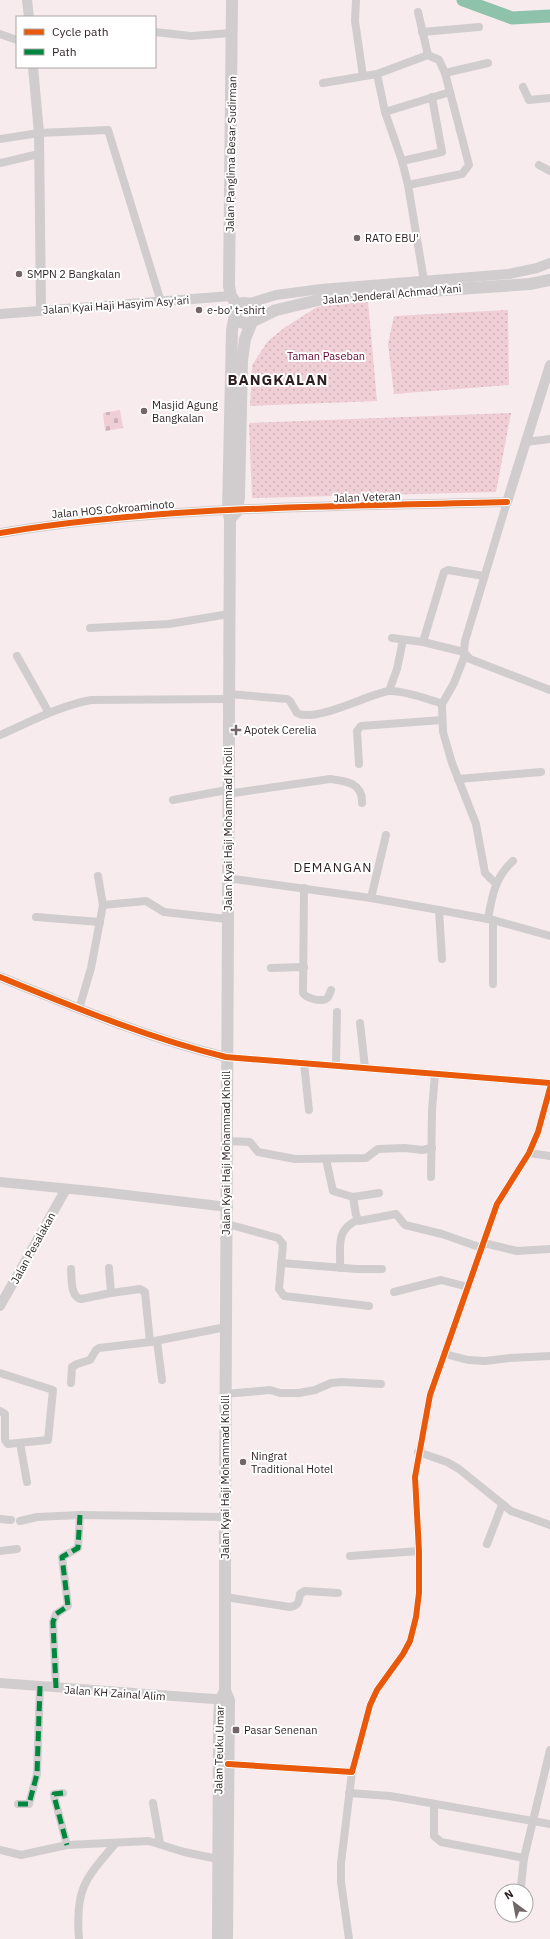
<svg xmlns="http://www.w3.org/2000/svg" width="550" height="1939" viewBox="0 0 550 1939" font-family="'IBM Plex Sans',sans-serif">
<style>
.cemetery{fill:url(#cemetery-stones)}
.park{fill:url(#park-dots)}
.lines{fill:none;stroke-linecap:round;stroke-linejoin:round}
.river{stroke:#8ec2aa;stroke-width:13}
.minor{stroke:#d1cdce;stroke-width:8}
.tertiary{stroke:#d1cdce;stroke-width:10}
.secondary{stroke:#d1cdce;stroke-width:12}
.quiet{stroke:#00873e;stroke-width:5;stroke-dasharray:10 5;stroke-linecap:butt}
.cycleway-casing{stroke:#fff;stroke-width:8}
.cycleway{stroke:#e8590c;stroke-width:6}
.poi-dot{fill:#736669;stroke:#fff;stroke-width:1.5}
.labels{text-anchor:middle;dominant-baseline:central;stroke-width:4;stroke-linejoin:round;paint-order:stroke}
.street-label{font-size:11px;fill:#2c1e21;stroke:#fff}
.poi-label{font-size:11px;fill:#2c1e21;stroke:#fff;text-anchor:start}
.park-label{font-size:11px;fill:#60012c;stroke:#fff}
.quarter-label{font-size:13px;letter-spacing:1px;fill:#2c1e21;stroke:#fff}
.district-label{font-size:15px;font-weight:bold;letter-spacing:1px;fill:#2c1e21;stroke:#fff}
</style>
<defs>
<pattern id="cemetery-stones" width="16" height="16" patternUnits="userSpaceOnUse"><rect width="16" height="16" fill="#efced6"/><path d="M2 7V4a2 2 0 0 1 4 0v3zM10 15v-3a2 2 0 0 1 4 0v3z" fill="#cdb0b7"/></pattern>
<pattern id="park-dots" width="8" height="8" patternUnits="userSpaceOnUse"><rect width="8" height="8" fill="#efced6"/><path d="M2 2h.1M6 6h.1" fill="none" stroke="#cdb0b7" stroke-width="1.8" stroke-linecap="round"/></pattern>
</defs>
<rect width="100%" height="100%" fill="#f8ebee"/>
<polygon class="cemetery" points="120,410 123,428 105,431 103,413"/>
<g class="park">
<polygon points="368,301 377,401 250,406 252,365 268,341 284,328 317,307"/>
<polygon points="508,310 509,385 394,394 388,344 394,316"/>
<polygon points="511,413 496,492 252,498 249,423"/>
</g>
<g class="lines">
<polyline class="river" points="463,0 512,18 550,16"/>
<g class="minor">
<polyline points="356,0 355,21 363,76"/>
<polyline points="155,32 191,36 232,33"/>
<polyline points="422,32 479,27"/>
<polyline points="0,34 17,40"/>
<polyline points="445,73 488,63"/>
<polyline points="377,74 385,112 402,161 408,185 424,281"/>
<polyline points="323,83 377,74 428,55"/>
<polyline points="523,87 529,100 550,98"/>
<polyline points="385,112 450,92"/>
<polyline points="0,139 39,133 108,130 161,302"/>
<polyline points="402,161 442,152 432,97"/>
<polyline points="0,163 39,154"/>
<polyline points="539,165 550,171"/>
<polyline points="408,185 462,174 469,165 445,73 439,60 428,55 418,12"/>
<polyline points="526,442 550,439"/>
<polyline points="507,502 465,641 464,652 470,659 550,690"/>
<polyline points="90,628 169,624 229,614"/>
<polyline points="392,638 423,642 464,652"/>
<polyline points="423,642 444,572 448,570 484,576"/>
<polyline points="17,656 49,713"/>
<polyline points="389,691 397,669 403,640"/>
<path d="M 229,694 L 287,699 L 290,701 L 297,713 C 316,723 368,694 389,691 C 402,690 428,699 440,703 L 442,706 L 443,732 L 452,763 L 476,824 L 485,873 L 496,884"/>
<polyline points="442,704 454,683 465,655"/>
<path d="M 0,735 C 30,722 59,706 91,700 L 229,699"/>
<polyline points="359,764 357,731 361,726 442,720"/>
<polyline points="458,779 541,772"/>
<path d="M 227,794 L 330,779 C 346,781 363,783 362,803"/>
<polyline points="173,800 227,790"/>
<polyline points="98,876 103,905"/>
<polyline points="227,878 371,898 439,910 493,920 550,936"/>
<path d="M 304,888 L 303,993 C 306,998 320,1002 326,999 C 329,997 330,993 331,990"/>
<polyline points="371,898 386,835"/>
<polyline points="439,910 442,959"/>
<polyline points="36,917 100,922"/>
<path d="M 488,919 C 492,896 495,877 513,861"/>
<polyline points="271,968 304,967"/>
<polyline points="493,984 493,920"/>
<polyline points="79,1009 91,968 103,905 146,901 164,912 227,919"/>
<polyline points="360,1023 365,1068"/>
<polyline points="226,1057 550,1083"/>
<polyline points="304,1063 309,1110"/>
<polyline points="336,1065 337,1012"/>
<polyline points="228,1141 250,1142 258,1152 295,1159 366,1158 378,1149 405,1148 422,1150 432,1148"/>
<polyline points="529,1153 550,1156"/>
<polyline points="326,1159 333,1191 353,1197 379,1193"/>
<polyline points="431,1177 432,1110 435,1074"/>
<polyline points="353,1197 356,1215 359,1221 396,1214 405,1225 442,1234 482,1248"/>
<polyline points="227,1224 278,1238 283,1244 279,1289 284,1296 369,1306"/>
<polyline points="484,1243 517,1251 550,1249"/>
<polyline points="281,1263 357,1269 382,1269"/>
<polyline points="109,1268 111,1293 140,1289 145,1292 150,1342"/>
<path d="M 340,1268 C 341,1246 335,1231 357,1220"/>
<path d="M 71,1269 C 72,1278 70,1297 81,1299 L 111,1293"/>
<polyline points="394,1292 441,1280 468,1287"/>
<polyline points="157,1341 162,1380"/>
<polyline points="445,1354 468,1360 485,1361 510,1358 550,1356"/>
<polyline points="0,1373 53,1390 48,1440 8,1444 5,1440 5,1414 0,1411"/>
<polyline points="71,1383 72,1367 77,1364 90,1360 96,1350 99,1348 150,1342 226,1327"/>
<polyline points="225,1394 270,1390 280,1393 299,1393 315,1390 331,1383 342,1382 381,1384"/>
<polyline points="20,1443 27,1482"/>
<polyline points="418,1452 447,1462 459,1469 511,1511 550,1525"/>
<polyline points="0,1519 11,1520"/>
<polyline points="20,1521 37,1517 80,1515 225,1517"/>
<polyline points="487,1544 502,1505"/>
<polyline points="0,1551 17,1549"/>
<polyline points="350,1556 419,1551"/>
<path d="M 225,1597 L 290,1607 C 298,1606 299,1602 300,1594 L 305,1591 L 338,1593"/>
<polyline points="56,1688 53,1622 56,1614 68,1606 62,1557 78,1548 80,1515"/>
<polyline points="228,1764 352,1772 370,1705 377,1690 403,1654 410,1641 416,1617 419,1593 419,1551 415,1477 430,1395 497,1204 529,1153 538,1132 550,1088"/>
<polyline points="63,1793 54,1794 54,1796 67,1845"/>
<polyline points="349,1793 390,1796 550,1824"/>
<polyline points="153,1803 160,1843"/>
<polyline points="18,1804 29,1804 37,1774 40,1686"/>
<polyline points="434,1804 434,1836 441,1842 524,1858"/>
<polyline points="0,1850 21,1855 67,1845 149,1841 184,1852 218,1859"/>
<polyline points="521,1886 524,1858 550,1750"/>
<path d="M 79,1939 C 75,1890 84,1880 115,1844"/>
<polyline points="349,1939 341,1882 341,1863 352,1772"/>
</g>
<g class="tertiary">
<polyline points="27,0 29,17"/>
<polyline points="33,67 39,133 41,310"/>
<polyline points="250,303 276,295 321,289 509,274 537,268 550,263"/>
<polyline points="0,314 231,296"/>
<path d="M 0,533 C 167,505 338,507 507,502 L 550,365"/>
<path d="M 0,977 C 74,1007 148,1038 226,1057"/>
<polyline points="0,1182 101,1192 228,1207"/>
<polyline points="0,1306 66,1189"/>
<polyline points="0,1683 227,1700"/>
</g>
<g class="secondary">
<polyline points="232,0 229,286 231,296 238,306"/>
<polyline points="256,319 257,309 253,304 243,303 238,306 235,315 238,321 247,324 276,310 327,298 530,284 550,280"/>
<polyline points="230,519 237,511 239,497 242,361 245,339 251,324"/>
<polyline points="218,1939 219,1723 220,1701 225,1691"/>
<polyline points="227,1939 229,1700 225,1691 225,1517 230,519 228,511 232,330 235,315"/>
</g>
<g class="quiet">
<polyline points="56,1688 53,1622 56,1614 68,1606 62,1557 78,1548 80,1515"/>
<polyline points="63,1793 54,1794 54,1796 67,1845"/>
<polyline points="18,1804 29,1804 37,1774 40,1686"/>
</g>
<defs>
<g id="cycleway">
<path d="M 0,533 C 167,505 338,507 507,502"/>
<path d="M 0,977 C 74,1007 148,1038 226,1057 L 550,1083"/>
<polyline points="228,1764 352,1772 370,1705 377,1690 403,1654 410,1641 416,1617 419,1593 419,1551 415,1477 430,1395 497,1204 529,1153 538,1132 550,1088"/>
</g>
</defs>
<use href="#cycleway" class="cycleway-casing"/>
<use href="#cycleway" class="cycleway"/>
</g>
<g class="poi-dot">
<circle cx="357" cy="238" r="4"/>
<circle cx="19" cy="274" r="4"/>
<circle cx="199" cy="310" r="4"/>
<circle cx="144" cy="411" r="4"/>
<path d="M234 724h4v4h4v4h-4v4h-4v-4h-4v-4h4z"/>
<circle cx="243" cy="1462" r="4"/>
<rect x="232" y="1726" width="8" height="8" rx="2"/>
</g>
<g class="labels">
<g class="street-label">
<text transform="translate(231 154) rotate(-89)">Jalan Panglima Besar Sudirman</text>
<text transform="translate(392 294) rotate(-5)">Jalan Jenderal Achmad Yani</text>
<text transform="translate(116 305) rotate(-4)">Jalan Kyai Haji Hasyim Asy'ari</text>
<text transform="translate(367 497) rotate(-2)">Jalan Veteran</text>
<text transform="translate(113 509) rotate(-5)">Jalan HOS Cokroaminoto</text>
<text transform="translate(228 829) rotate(-90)">Jalan Kyai Haji Mohammad Kholil</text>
<text transform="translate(226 1153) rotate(-90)">Jalan Kyai Haji Mohammad Kholil</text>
<text transform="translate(33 1248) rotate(-61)">Jalan Pesalakan</text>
<text transform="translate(225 1477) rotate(-90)">Jalan Kyai Haji Mohammad Kholil</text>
<text transform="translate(115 1693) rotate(4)">Jalan KH Zainal Alim</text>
<text transform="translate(219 1750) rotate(-89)">Jalan Teuku Umar</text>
</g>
<g class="poi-label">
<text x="365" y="238">RATO EBU'</text>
<text x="27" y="274">SMPN 2 Bangkalan</text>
<text x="207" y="310">e-bo' t-shirt</text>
<text x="152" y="405">Masjid Agung<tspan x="152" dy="13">Bangkalan</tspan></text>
<text x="244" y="730">Apotek Cerelia</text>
<text x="251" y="1456">Ningrat<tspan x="251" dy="13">Traditional Hotel</tspan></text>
<text x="244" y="1730">Pasar Senenan</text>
</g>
<g class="park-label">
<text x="326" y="356">Taman Paseban</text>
</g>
<g class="quarter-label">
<text x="333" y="867">DEMANGAN</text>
</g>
<g class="district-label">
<text x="278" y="379">BANGKALAN</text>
</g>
</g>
<rect x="16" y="16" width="140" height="52" fill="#ffffff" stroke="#aba5a6"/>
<rect x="24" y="29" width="20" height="6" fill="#e8590c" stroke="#aba5a6"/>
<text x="52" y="36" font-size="12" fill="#2c1e21">Cycle path</text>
<rect x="24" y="49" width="20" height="6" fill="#00873e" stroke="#aba5a6"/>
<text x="52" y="56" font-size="12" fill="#2c1e21">Path</text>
<g transform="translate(514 1903) rotate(328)"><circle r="19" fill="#ffffff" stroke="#aba5a6"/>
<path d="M0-3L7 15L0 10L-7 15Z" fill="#736669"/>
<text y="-6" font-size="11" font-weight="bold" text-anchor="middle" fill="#2c1e21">N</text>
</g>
</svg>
